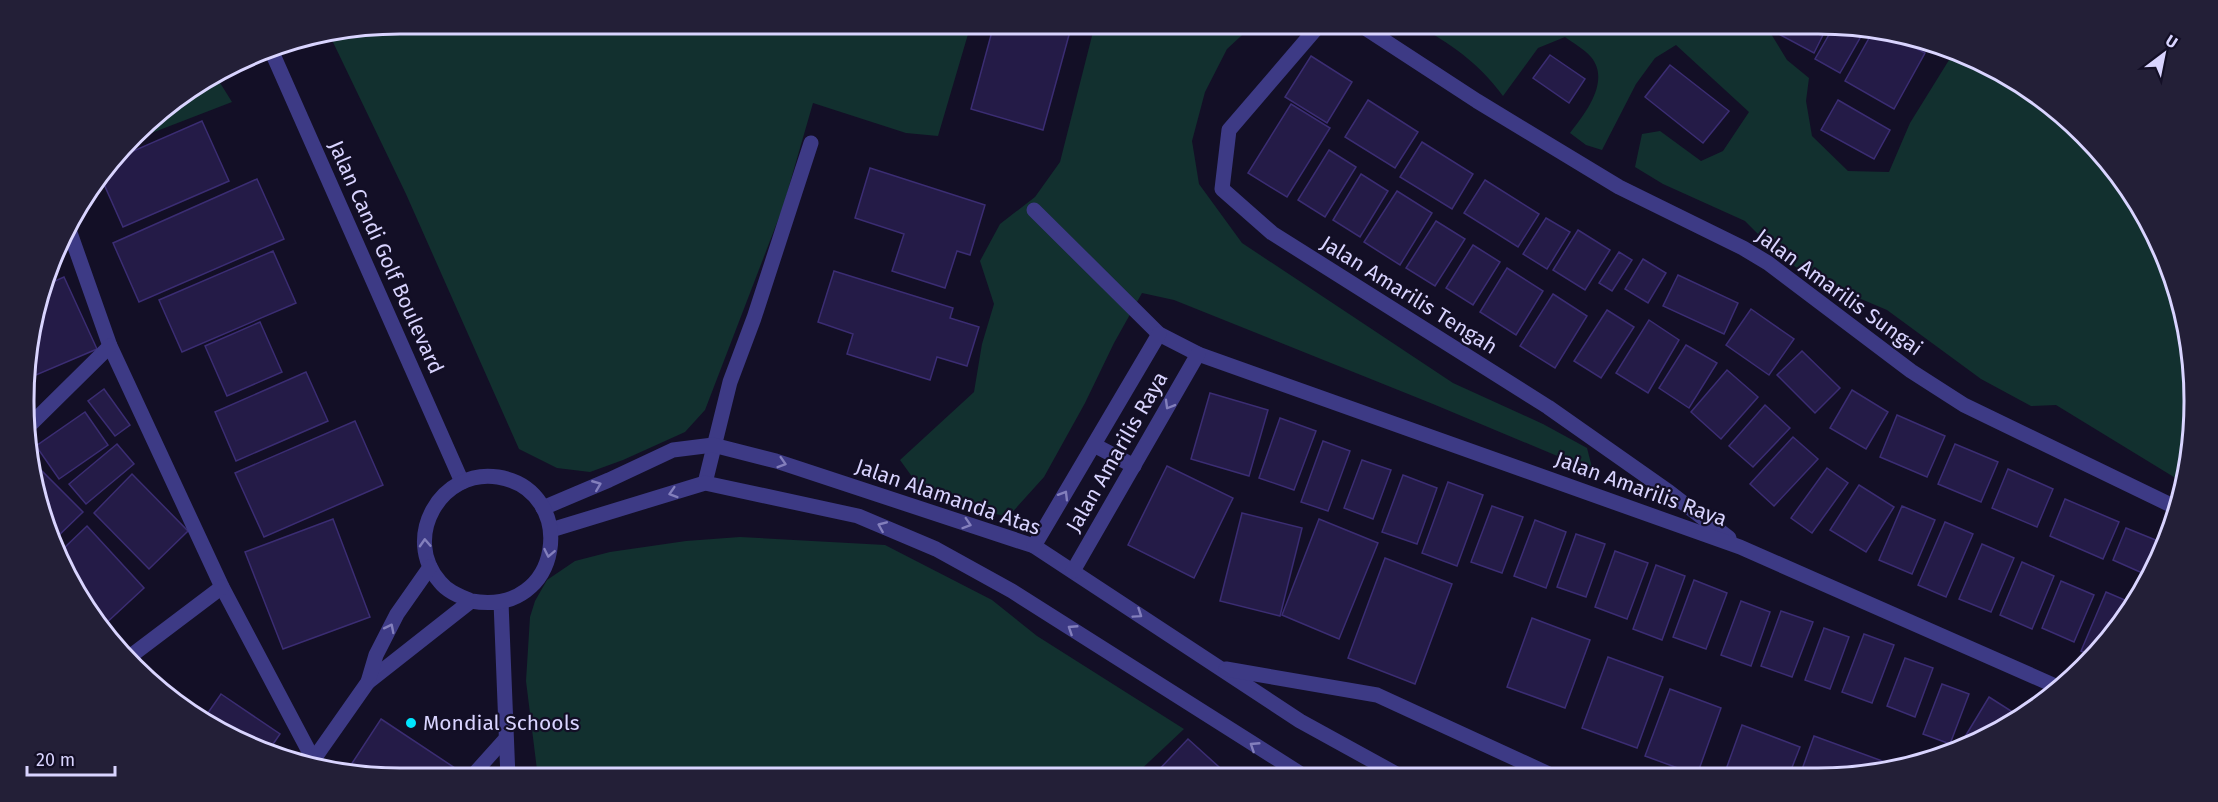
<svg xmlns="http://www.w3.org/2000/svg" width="2218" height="802" viewBox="0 0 2218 802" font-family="'Fira Sans',sans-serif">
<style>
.green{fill:#12302f}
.building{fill:#241b47;stroke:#3b2d73;stroke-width:1.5}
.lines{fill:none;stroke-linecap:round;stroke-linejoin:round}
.lane{stroke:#3d3a85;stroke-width:14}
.street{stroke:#3d3a85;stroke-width:15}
.oneway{stroke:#837fbc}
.poi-dot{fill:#00e5ff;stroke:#130f26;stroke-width:2}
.labels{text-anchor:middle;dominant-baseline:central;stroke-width:4.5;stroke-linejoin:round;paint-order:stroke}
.street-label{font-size:21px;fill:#d9d4ff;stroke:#130f26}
.poi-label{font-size:21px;fill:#d9d4ff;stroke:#130f26;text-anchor:start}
.rim{fill:none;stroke:#d9d4ff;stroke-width:3}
</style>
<rect width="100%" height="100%" fill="#130f26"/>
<g class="green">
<polygon points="401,24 971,24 938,136 906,133 813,103 783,207 705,410 685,432 623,460 590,472 557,468 519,449 406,194 331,38"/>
<polygon points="1095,24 1254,24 1227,49 1205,92 1192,141 1199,184 1242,243 1453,383 1543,424 1587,448 1593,471 1433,404 1174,300 1142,293 1114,343 1085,403 1044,477 1008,517 926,496 900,460 974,392 982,344 994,304 980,261 1000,224 1035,197 1060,162"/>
<path d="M 1415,24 L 1765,24 L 1787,60 L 1809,78 L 1806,101 L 1812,136 L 1848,171 L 1889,172 L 1910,123 L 1949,60 L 1955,57 L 2046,102 L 2143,212 L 2191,351 L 2182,482 L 2056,405 L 2031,406 L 1981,379 L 1887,310 L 1809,277 L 1777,253 L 1745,221 L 1663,184 L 1635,167 L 1642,134 L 1660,131 L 1701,161 L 1723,151 L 1749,112 L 1676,45 L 1655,58 L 1636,84 L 1602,150 L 1586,145 L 1570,133 C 1585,114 1611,81 1591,57 C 1584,49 1573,43 1565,37 L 1538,48 L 1503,96 C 1479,63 1450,43 1415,24 Z"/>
<polygon points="217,78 232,102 136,139 152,118"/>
<polygon points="740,537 885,545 992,600 1037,636 1184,729 1134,776 538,778 526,681 530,617 535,601 547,580 575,561 610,552 686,541"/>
</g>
<g class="building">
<polygon points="994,24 1072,24 1043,130 971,109"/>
<polygon points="1776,24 1817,24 1828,25 1814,53 1773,31"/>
<polygon points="1834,26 1864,31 1840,73 1815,59"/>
<polygon points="1873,31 1890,34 1925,53 1894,109 1845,81"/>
<polygon points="1550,55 1585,79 1569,103 1533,78"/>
<polygon points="1311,56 1352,82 1327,123 1285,97"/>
<polygon points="1670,65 1729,111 1703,143 1645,97"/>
<polygon points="1368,100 1418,132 1395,168 1345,137"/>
<polygon points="1838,100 1890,130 1874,159 1821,130"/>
<polygon points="1291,104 1330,128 1287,197 1248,173"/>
<polygon points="202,121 229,181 123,227 103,182 124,155"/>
<polygon points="1422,142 1473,174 1452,209 1400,177"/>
<polygon points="1329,150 1356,167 1325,217 1298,200"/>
<polygon points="870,168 985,205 970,255 957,251 945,288 892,271 904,234 855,218"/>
<polygon points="1361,174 1388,191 1360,237 1333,220"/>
<polygon points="257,179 284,239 139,302 113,243"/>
<polygon points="1485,180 1539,214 1518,247 1464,213"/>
<polygon points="1397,191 1432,213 1400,265 1364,242"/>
<polygon points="1546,218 1570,232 1547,269 1523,254"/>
<polygon points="1436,221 1465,239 1435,286 1406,268"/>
<polygon points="1578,230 1610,250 1585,290 1553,270"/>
<polygon points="1473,245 1500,262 1473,305 1446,288"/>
<polygon points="273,251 296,303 182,352 159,300"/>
<polygon points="1619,252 1632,260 1612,291 1599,283"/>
<polygon points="1643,259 1666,273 1648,303 1625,289"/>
<polygon points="1507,268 1543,291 1516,335 1480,312"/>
<polygon points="834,271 953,308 950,318 979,327 967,366 937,357 930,380 847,354 853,334 818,322"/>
<polygon points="1678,275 1738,303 1724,334 1663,306"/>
<polygon points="64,277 97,349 29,378 27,352 48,284"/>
<polygon points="1553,294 1587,316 1555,368 1520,346"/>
<polygon points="1751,309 1794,339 1769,375 1726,345"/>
<polygon points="1607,310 1634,327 1601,378 1574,361"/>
<polygon points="1649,320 1679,340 1648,393 1616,373"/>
<polygon points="260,322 282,372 227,396 205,346"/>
<polygon points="1686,345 1717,363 1689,408 1659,388"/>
<polygon points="1802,351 1840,388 1815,413 1777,375"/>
<polygon points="1727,370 1758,397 1721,439 1691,412"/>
<polygon points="306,372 328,421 236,461 215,412"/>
<polygon points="104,389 130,425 115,436 88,401"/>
<polygon points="1852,390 1888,412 1866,449 1830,428"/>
<polygon points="1210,393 1268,410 1249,476 1191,459"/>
<polygon points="1765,405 1790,428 1753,467 1729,446"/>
<polygon points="85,412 108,445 59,479 36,446"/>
<polygon points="1897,415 1945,436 1927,477 1880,457"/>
<polygon points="1280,418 1316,431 1294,490 1259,478"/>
<polygon points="355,421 383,485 264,537 235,473"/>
<polygon points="1793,437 1818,459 1774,506 1750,484"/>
<polygon points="1323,441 1350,451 1328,511 1301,502"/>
<polygon points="117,444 134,464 86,504 69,484"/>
<polygon points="1955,444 1998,462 1981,502 1938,484"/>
<polygon points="1362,460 1391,470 1373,519 1344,508"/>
<polygon points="34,463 83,512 55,539 37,498"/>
<polygon points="1167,466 1233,498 1194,578 1128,545"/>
<polygon points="1827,468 1848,483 1812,533 1791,518"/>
<polygon points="2008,469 2053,489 2037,527 1992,508"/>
<polygon points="132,474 188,531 149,569 94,513"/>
<polygon points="1403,475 1437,488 1417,544 1382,532"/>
<polygon points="1448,482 1483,495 1457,566 1422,553"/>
<polygon points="1859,485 1894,507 1866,552 1830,530"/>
<polygon points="2065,499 2119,522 2103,559 2050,536"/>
<polygon points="1492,506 1523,517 1502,573 1471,562"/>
<polygon points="1902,506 1935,520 1912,574 1879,560"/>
<polygon points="1242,513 1302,528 1280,616 1220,601"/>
<polygon points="333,519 370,617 283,649 245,552"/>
<polygon points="1319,519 1378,543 1339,639 1282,615"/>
<polygon points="1535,520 1566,532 1546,588 1514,576"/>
<polygon points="1945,522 1973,534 1946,597 1918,585"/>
<polygon points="87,526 144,588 103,626 88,611 61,551"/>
<polygon points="2126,528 2163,543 2149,576 2113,560"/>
<polygon points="1576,534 1605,544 1586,597 1557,587"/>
<polygon points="1982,544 2014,558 1991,612 1959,599"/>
<polygon points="1615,551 1648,563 1627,619 1595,607"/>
<polygon points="1385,558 1452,584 1415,684 1348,658"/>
<polygon points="2022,562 2054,576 2032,629 2000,615"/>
<polygon points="1656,565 1685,576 1662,640 1633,629"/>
<polygon points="1694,580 1727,593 1706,649 1673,637"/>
<polygon points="2061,581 2094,595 2074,642 2042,628"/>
<polygon points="2106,592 2132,603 2090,655 2081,651"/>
<polygon points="1741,601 1770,612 1751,666 1721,655"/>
<polygon points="1781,611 1813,622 1792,677 1761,666"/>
<polygon points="1532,618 1590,640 1565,708 1507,687"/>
<polygon points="1824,628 1849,637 1830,689 1805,680"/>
<polygon points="1864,634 1894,645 1872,703 1842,692"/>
<polygon points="1608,657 1663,677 1637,748 1582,728"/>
<polygon points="1905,658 1933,668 1915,717 1887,706"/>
<polygon points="1942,684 1969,694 1950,744 1923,734"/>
<polygon points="1670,689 1721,708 1697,775 1645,756"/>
<polygon points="221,694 280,734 269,750 203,720"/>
<polygon points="1989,697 2019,716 1983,739 1961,746 1960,745"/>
<polygon points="381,719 458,770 453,778 401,778 347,771"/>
<polygon points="1742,725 1800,747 1789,775 1724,775"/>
<polygon points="1814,736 1896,766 1867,775 1800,775"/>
<polygon points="1188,739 1229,776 1153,776"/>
</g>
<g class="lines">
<polyline class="lane" points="470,778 506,738"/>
<g class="street">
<polyline points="1320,24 1229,130 1222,189 1272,233 1548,407 1669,492 1729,538"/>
<polyline points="1359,24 1477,101 1619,187 1743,248 1768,263 1911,371 1964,405 2177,508"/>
<polyline points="271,50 462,482"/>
<polyline points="1034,210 1159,334 1198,354 1740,547 2060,688"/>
<polyline points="68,227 110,346 222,587 313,759"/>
<polyline points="32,423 110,346"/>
<polyline points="1094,445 1134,466"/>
<polyline points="705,483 730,382 754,318 811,143"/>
<polyline points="543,508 609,480 673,450 713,445 776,461 1034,546 1300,721 1400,776"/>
<polyline points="551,530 705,483 858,516 936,549 1012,591 1304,776"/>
<polyline points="1034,546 1159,334"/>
<polyline points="1073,571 1198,354"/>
<polyline points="501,602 508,778"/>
<polyline points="132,655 222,587"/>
<polyline points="1226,669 1377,695 1551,775"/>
<path d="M 368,682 L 471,601 C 564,618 579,490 498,477 C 441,468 401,538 440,582 C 448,592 460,596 471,601"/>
<polyline points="309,766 368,682 376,655 397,614 430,567"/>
</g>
</g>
<defs><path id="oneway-chevron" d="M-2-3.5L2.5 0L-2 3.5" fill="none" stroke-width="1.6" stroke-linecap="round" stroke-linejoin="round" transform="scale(1.5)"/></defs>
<g class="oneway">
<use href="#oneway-chevron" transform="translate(1169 405) rotate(120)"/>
<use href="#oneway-chevron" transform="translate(782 463) rotate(17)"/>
<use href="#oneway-chevron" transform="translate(597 485) rotate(-22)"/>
<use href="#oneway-chevron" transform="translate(673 493) rotate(163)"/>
<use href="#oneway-chevron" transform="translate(1064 495) rotate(-59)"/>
<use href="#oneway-chevron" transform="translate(967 524) rotate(18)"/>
<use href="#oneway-chevron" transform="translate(882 526) rotate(-157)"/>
<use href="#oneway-chevron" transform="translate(425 543) rotate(-93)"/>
<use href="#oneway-chevron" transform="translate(549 553) rotate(101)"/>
<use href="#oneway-chevron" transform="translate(1138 614) rotate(34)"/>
<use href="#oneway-chevron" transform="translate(390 628) rotate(-63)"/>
<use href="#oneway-chevron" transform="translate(1072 629) rotate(-147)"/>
<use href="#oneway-chevron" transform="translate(1254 746) rotate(-147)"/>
</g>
<circle class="poi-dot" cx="411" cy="723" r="6"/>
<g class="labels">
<g class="street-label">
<text transform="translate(386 257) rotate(66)">Jalan Candi Golf Boulevard</text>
<text transform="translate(1839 292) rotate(36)">Jalan Amarilis Sungai</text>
<text transform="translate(1409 295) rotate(32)">Jalan Amarilis Tengah</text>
<text transform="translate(1117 452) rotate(-60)">Jalan Amarilis Raya</text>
<text transform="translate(1641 489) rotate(20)">Jalan Amarilis Raya</text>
<text transform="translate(948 497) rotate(19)">Jalan Alamanda Atas</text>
</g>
<g class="poi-label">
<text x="423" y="723">Mondial Schools</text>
</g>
</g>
<path d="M0 0H2218V802H0ZM400 34H1818A366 366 0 0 1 2184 400V402A366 366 0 0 1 1818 768H400A366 366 0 0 1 34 402V400A366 366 0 0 1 400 34Z" fill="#231f37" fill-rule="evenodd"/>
<path class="rim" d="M400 34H1818A366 366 0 0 1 2184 400V402A366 366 0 0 1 1818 768H400A366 366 0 0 1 34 402V400A366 366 0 0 1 400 34Z"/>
<g transform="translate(2164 54) rotate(32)" stroke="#130f26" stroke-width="4.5" paint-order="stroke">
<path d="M0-4.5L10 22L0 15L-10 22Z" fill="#d9d4ff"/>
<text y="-9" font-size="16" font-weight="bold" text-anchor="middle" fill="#d9d4ff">U</text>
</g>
<path d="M27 766v9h88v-9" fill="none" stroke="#d9d4ff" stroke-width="3"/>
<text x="36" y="766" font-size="18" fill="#d9d4ff" stroke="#130f26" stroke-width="4.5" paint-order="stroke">20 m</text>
</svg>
